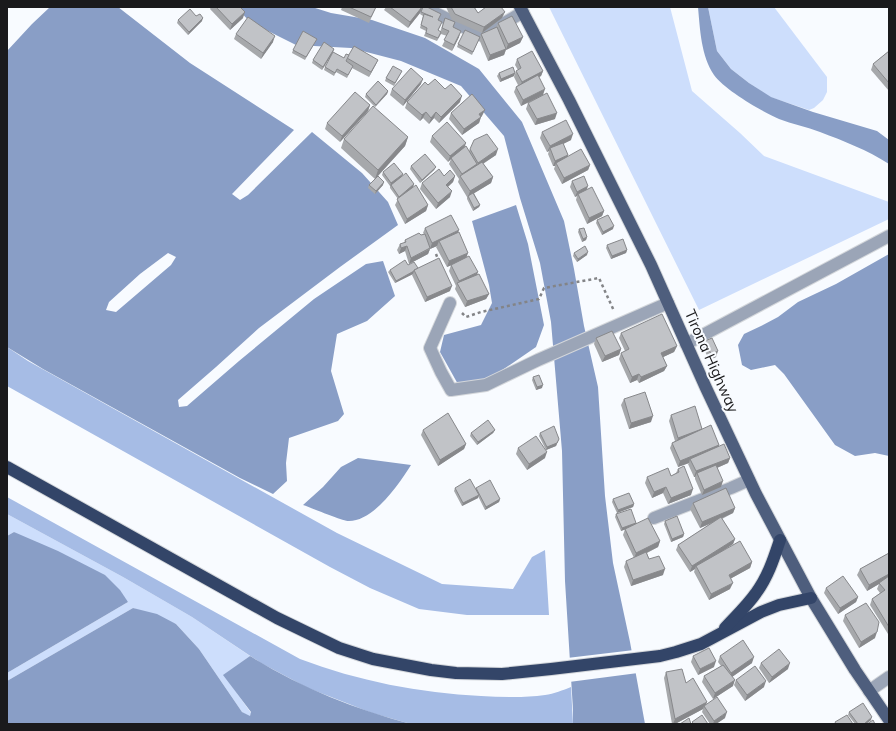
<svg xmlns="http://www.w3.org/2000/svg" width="896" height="731" viewBox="0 0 896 731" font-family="Mulish,sans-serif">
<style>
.green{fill:#cddefc}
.forest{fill:#a6bce5}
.water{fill:#899ec6;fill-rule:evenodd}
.pier{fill:#f8fbff}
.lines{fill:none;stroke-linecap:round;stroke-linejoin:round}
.minor-casing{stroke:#d4d7db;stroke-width:14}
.major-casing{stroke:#d4d7db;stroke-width:14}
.highway-casing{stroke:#d4d7db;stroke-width:14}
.path{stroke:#838487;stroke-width:2.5;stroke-dasharray:3 3;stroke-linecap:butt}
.minor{stroke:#9ba5b7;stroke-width:12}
.major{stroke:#4e5e7d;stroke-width:12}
.highway{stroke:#334568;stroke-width:12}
.wall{fill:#a6a8ab}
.shaded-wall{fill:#87888b}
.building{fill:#c1c3c7;stroke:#87888b}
.labels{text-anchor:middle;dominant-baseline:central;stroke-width:4;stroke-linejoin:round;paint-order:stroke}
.street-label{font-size:15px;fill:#1a1a1c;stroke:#f8fbff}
</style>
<rect width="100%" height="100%" fill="#f8fbff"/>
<g class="green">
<polygon points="549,7 670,7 692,91 740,133 764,156 889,202 889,219 699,310"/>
<polygon points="708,7 774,7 827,77 827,92 823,100 814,108 809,110 770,97 749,83 731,69 717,51"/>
<polygon points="7,514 123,577 192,617 250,656 224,675 251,713 250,717 242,712 199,649 176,624 133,608 7,681 7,673 128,602 14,532 7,536"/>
</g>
<g class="forest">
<polygon points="7,347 28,361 337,533 442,584 513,589 532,557 545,550 549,615 467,615 419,609 370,588 330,567 7,386"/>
<path d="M 7,497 L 300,659 C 358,681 420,693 481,696 C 502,697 524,698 545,695 C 554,694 563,690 571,687 L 573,724 L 411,724 L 372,713 L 308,688 L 261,663 L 192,617 L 123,577 L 7,514 Z"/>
</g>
<g class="water">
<path d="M 50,7 L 118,7 L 190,63 L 294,130 L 232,194 L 240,200 L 248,195 L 312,132 L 362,173 L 388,202 L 398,225 L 340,267 L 259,328 L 216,367 L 178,400 L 179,407 L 187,406 L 239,361 L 314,299 L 366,264 L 383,261 L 395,296 L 367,321 L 337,334 L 331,371 L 344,414 L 338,421 L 289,438 L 286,463 L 287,481 L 273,494 L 240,478 L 43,369 L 7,347 L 7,51 L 32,24 ZM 168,253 L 176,257 L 171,265 L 116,312 L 106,310 L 109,302 L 140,274 Z"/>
<polygon points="236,7 312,7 331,13 372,20 425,38 479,69 522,122 564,221 574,269 584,326 598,387 605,496 613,563 630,642 645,724 573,724 573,710 565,581 562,451 551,322 540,263 520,198 504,136 461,86 401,61 351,48 296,45 250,22"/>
<path d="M 698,7 L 708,7 L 717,51 L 731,69 L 749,83 L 771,97 L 813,112 L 877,131 L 889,140 L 889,164 C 867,150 844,141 820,132 C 807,127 792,124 779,119 C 761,111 725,90 714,75 C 701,56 700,29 698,7 Z"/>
<polygon points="516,205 528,244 544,325 536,347 482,384 459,386 440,352 444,335 481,325 492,303 489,285 472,221"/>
<polygon points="889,254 889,456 875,453 855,456 835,445 784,374 775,365 751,370 742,365 738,345 744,334 761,326 778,317 798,302 836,284"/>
<path d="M 358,458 L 411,465 C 399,484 374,521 349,521 C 342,521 312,508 303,505 L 323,487 L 341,467 Z"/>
<polygon points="14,532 58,551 105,575 120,590 128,602 7,673 7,536"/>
<path d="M 133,608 L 157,614 L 176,624 L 199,649 L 242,712 L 250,716 L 251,712 L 223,675 L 250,656 C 300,687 354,709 411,724 L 7,724 L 7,681 Z"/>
</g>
<polygon class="pier" points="634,650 638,673 569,682 567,658"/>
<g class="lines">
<defs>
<g id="minor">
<polyline points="423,7 480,35 484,35 523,12"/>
<polyline points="450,303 430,348 441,372 451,390 486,385 538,360 668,303"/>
<polyline points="686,344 889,236"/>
<polyline points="654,518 731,488 749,480"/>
<polyline points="869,691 889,677"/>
</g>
<polyline id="major" points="520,7 569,100 651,265 706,388 756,494 811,598 855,670 889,720"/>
<g id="highway">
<polyline points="7,467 277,618 339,648 373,659 431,670 456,673 502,674 551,669 660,656 676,652 701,644 761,612 779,605 811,598"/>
<path d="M 725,628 C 735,617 747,606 756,593 C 768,577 774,558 780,540"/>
</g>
</defs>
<use href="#minor" class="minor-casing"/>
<use href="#major" class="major-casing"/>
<use href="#highway" class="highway-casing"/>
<g class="path">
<polyline points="436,254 439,262"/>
<polyline points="462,313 466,317 481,312 539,299 544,288 599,278 614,311"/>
</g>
<use href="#minor" class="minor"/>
<use href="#major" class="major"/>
<use href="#highway" class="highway"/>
</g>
<g class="wall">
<polygon points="211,7 240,7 243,18 230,30 210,9"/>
<polygon points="342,7 376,7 369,23 341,10"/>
<polygon points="386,7 422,7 420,13 408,28 384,10"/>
<polygon points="423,7 438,20 441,25 438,31 440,32 445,18 453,27 459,37 452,51 442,46 447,36 441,34 437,41 424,36 426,31 420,28 423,16 420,14"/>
<polygon points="446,7 476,7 475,8 478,13 502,18 482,33 452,20"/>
<polygon points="196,16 202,21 188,35 177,23 178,20"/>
<polygon points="498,23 523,37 520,43 506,50 504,55 488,61 479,39 472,55 457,47 458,44 480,37 481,34 496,27"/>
<polygon points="236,34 273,42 261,59 234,39"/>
<polygon points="317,39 305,60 292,53 293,50"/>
<polygon points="334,49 333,52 322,70 312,63 313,60"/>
<polygon points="889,51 889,91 871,70 873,64"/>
<polygon points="349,55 378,60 375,66 369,77 352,68 347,78 336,72 334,76 324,70 325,67 344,58"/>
<polygon points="517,59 543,71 541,76 539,77 543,95 521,106 514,92 516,87 518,85 514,77 516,71 518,70 515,65"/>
<polygon points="402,71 394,86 385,81 386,78"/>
<polygon points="499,73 515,73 514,76 500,82 497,76"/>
<polygon points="421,84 403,106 390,95 392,89"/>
<polygon points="428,85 445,89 460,102 439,123 434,118 429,124 423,118 420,121 405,108 407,102"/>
<polygon points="388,91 387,94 375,107 365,97 366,94"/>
<polygon points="528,103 555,119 535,125 526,109"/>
<polygon points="370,105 368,111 340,142 325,129 327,123"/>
<polygon points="451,113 482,116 481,117 479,123 462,135 449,119"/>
<polygon points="542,132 571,140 563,144 568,155 567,157 590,165 588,170 562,184 554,169 555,166 553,166 548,154 549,151 547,152 540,138"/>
<polygon points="432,136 464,148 469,151 470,149 496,155 483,164 493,177 491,183 474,193 480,205 479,207 473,211 467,199 467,197 458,182 459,179 449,164 451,159 448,162 430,142"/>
<polygon points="408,137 405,146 378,176 383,185 375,194 368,188 369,185 375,179 341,148 344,139"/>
<polygon points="411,166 436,167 434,170 420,183 410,169"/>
<polygon points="383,172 414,184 413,187 428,205 426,211 405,224 395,205 398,199 390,188 390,186 382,175"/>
<polygon points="444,176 455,176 453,182 448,187 450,197 436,209 420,189 422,183"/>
<polygon points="572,181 587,190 604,211 602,216 587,224 576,200 577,196 575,197 570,187"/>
<polygon points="597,220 613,229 602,235 596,223"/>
<polygon points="425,228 458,233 466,257 476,275 489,294 486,299 465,307 455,289 456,286 449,271 451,265 447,267 436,247 437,246 430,249 428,254 409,264 405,251 399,254 397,250 400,244 404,243 405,240 421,235 424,234 423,233"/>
<polygon points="579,229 587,237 586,240 582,242 578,232"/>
<polygon points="607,245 627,250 626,253 611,259 606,248"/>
<polygon points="574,253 587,255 577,262 573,256"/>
<polygon points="408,265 418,268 450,291 425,302 412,275 413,274 395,283 388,272 390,270"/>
<polygon points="621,333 677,346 674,352 663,357 667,366 664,371 639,383 637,380 630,383 619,359 621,353 625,351 619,338"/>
<polygon points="596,338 621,349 619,355 602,362 594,344"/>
<polygon points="705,341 716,357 709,360 703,347"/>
<polygon points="533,377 542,388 536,390 532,380"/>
<polygon points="624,399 651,422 629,429 621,405"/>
<polygon points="671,415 702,429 719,445 719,446 730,458 728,463 717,468 721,487 702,495 695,479 695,477 694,477 688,464 689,463 678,467 670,448 672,443 675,441 669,421"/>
<polygon points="423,430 466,444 464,449 438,466 421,435"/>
<polygon points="495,430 493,433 477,445 470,436 471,433"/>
<polygon points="540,433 558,441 556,446 546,450 539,436"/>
<polygon points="518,448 545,458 527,470 516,454"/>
<polygon points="678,469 691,495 668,504 663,493 652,498 645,483 647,477 671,476 676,473"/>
<polygon points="455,488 476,489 476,488 500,499 499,502 485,510 478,496 478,498 462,506 454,491"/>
<polygon points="613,499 634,504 633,507 617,513 612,502"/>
<polygon points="693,503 735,508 733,513 722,519 735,539 733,544 722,551 752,562 750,568 730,579 730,589 709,600 694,572 695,569 690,572 676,550 678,545 710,524 700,528 690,509"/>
<polygon points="616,514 636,523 636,524 660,541 658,547 647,553 649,559 663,575 631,586 624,567 626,561 634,558 623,535 625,529 621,531 615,517"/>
<polygon points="665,521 684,534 683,537 671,542 664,524"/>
<polygon points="889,553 889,633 888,634 870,605 872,599 880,593 877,589 879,584 867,591 857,575 860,569"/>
<polygon points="826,588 858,597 856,602 838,614 824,593"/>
<polygon points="845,615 875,638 859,648 843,621"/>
<polygon points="693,656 714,667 698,675 691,662"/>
<polygon points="720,656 752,663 732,677 733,686 713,699 702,682 704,676 721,666 718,662"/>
<polygon points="761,663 788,669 769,683 759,668"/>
<polygon points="666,672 706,705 725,718 716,724 710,724 702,712 703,709 675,724 672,724 664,678"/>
<polygon points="736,680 764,687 745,701 734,685"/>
<polygon points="849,712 871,720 866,724 855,724 848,715"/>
</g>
<g class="shaded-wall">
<polygon points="422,7 420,13 408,28 410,22"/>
<polygon points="245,12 243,18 230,30 232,24"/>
<polygon points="505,12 502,18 482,33 484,27"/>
<polygon points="203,18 202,21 188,35 189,32"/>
<polygon points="461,31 459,37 452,51 454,45"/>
<polygon points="275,36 273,42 261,59 263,53"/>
<polygon points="523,37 520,43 506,50 508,44"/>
<polygon points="334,49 333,52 322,70 323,67"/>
<polygon points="506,49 504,55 488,61 490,55"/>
<polygon points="378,60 375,66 369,77 371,72"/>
<polygon points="543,71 541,76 519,87 522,82"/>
<polygon points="515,73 514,76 500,82 501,79"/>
<polygon points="423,79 421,84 403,106 405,100"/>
<polygon points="545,89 543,95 521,106 523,100"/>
<polygon points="388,91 387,94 375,107 376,105"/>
<polygon points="462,96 460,102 439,123 441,117"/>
<polygon points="370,105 368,111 340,142 342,136"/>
<polygon points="485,110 482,116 481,117 479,123 462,135 464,129 479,114"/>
<polygon points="426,112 423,118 420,121 422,115"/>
<polygon points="436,112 434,118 429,124 431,118"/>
<polygon points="557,113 555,119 535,125 537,119"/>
<polygon points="573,134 571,140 551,150 550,148 549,151 547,152 550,146"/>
<polygon points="408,137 405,146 375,179 378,170"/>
<polygon points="466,143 464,149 451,158 451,159 448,162 450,156"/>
<polygon points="498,149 496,155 476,168 478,163"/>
<polygon points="568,155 566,161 556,163 555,166 553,166 555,161"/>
<polygon points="477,164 475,169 461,177 462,174"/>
<polygon points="590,165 588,170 562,184 564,178"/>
<polygon points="436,167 434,170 420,183 422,180"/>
<polygon points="403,174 402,177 390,186 391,183"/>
<polygon points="455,176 453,182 444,190 446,185"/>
<polygon points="493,177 491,183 468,197 470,191"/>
<polygon points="384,182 383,185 375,194 376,191"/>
<polygon points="414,184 413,187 398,200 399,197"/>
<polygon points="588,186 586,192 578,194 577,196 575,197 577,192"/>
<polygon points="452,191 450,197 436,209 438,203"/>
<polygon points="428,205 426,211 405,224 407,219"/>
<polygon points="480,205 479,207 473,211 474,208"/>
<polygon points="604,211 602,216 587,224 589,218"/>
<polygon points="614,226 613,229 602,235 603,232"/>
<polygon points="459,230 457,236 439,241 437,246 430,249 428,254 409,264 411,258 430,249 432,243"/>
<polygon points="587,237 586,240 582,242 583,239"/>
<polygon points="407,246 405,251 399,254 401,248"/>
<polygon points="627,250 626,253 611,259 612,256"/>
<polygon points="588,252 587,255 577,262 578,259"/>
<polygon points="468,253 466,259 447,267 449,261"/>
<polygon points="414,271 413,274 395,283 396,281"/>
<polygon points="478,272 476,278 458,284 459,281"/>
<polygon points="452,286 450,291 425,302 427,297"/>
<polygon points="489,294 486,299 465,307 467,301"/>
<polygon points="677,346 674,352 659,359 661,353"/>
<polygon points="621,349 619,355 602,362 605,356"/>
<polygon points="718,351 716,357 709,360 711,354"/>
<polygon points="667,366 664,371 639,383 641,377"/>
<polygon points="639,374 637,380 630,383 632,377"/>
<polygon points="543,385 542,388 536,390 537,387"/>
<polygon points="653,416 651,422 629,429 631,423"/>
<polygon points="702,429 700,434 676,444 678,438"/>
<polygon points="495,430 493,433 477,445 478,442"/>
<polygon points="559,439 556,446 546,450 547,447"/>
<polygon points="466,444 464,449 438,466 440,460"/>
<polygon points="719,445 717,451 690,459 689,463 678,467 680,461"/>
<polygon points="547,452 545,458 527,470 529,464"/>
<polygon points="730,458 728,463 698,476 697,473 695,477 694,477 696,471"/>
<polygon points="723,481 721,487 702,495 704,490"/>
<polygon points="666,487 663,493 652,498 654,492"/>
<polygon points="693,489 691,495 668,504 671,498"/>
<polygon points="479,495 478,498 462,506 463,503"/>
<polygon points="500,499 499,502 485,510 486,507"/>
<polygon points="634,504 633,507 617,513 618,510"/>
<polygon points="735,508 733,513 700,528 702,522"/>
<polygon points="636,523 635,526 621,531 622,528"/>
<polygon points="684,534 683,537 671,542 672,539"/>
<polygon points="735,539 733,544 697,568 696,566 695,569 690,572 692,566"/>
<polygon points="660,541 658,547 634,559 636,553"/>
<polygon points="752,562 750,568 726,581 729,575"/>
<polygon points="665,569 663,575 631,586 633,580"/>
<polygon points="889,574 889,579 879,583 879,584 867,591 869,585"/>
<polygon points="733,583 730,589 709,600 711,594"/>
<polygon points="858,597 856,602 838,614 840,608"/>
<polygon points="877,632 875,638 859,648 861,642"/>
<polygon points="754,657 752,663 729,679 731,673"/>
<polygon points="716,661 714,667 698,675 700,669"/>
<polygon points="790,663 788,669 769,683 772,677"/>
<polygon points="735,680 733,686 713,699 715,693"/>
<polygon points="766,681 764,687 745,701 747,695"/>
<polygon points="707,702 705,708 704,706 703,709 675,724 673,724 675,719"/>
<polygon points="727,712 725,718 716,724 713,724 714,721"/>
<polygon points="872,717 871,720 866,724 864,724"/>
</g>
<g class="building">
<polygon points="216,7 240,7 245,12 232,24"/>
<polygon points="349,7 376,7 371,17"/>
<polygon points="390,7 422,7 410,22"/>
<polygon points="423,7 427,7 441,14 438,20 442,22 438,30 441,32 438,38 426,33 427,28 421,25 424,14 433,17 421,12"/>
<polygon points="451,7 474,7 478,13 486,7 501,7 505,12 484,27 455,14"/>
<polygon points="190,9 196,16 200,14 203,18 189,32 178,20"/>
<polygon points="512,16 523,37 508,44 498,23"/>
<polygon points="248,17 275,36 263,53 236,34"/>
<polygon points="445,18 455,22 453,27 461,31 454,45 444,40 449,31 442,28"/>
<polygon points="497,27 506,49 490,55 481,34"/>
<polygon points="465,30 480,37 473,52 458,44"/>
<polygon points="303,31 317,39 306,57 293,50"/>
<polygon points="324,42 334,49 323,67 313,60"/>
<polygon points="354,46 378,60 371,72 347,58"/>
<polygon points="532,51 543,71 522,82 516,71 521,68 517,59"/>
<polygon points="889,51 889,83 873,64"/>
<polygon points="333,52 344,58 346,54 349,55 346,61 353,66 348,75 337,69 335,73 325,67"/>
<polygon points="393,66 402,71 395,83 386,78"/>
<polygon points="513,67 515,73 501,79 499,73"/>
<polygon points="411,68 423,79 405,100 392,89"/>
<polygon points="538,75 545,89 523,100 516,87"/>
<polygon points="435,79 445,89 451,84 462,96 441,117 436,112 431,118 426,112 422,115 407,102 425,82 428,85"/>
<polygon points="378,81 388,91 376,105 366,94"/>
<polygon points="355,92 370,105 342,136 327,123"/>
<polygon points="547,93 557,113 537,119 528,103"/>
<polygon points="472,94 485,110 479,114 481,117 464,129 451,113"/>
<polygon points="373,106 408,137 378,170 344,139"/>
<polygon points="566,120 573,134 550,146 542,132"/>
<polygon points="447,122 466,143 450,156 432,136"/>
<polygon points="487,134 498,149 478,163 470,149 474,140"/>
<polygon points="563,143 568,155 555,161 550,148"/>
<polygon points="466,146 477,164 462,174 451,158"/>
<polygon points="581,149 590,165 564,178 556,163"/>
<polygon points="425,154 436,167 422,180 411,166"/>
<polygon points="482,162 493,177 470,191 460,176"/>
<polygon points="394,163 403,174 391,183 383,172"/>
<polygon points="439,169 444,176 450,170 455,176 446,185 452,191 438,203 422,183"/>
<polygon points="406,173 414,184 399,197 391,185"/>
<polygon points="378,176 384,182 376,191 369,185"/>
<polygon points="584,176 588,186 577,192 572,181"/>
<polygon points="416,185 428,205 407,219 397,199"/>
<polygon points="592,187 604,211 589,218 578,194"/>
<polygon points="473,193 480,205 474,208 468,196"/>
<polygon points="451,215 459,230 432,243 425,228"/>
<polygon points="608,215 614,226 603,232 597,220"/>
<polygon points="584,228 587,237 583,239 579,229"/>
<polygon points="459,232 468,253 449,261 439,241"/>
<polygon points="419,233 421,235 425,234 430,248 411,258 407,246 401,248 400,244 406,242 405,240"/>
<polygon points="623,239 627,250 612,256 607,245"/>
<polygon points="585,246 588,252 578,259 574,253"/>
<polygon points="469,256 478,272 459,281 451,265"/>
<polygon points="439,258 452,286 427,297 414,270"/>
<polygon points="405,260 408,265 414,262 418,268 414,270 414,271 396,281 390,270"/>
<polygon points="479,274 489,294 467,301 457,283"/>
<polygon points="662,314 677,346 661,353 667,366 641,377 639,374 632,377 621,353 629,349 621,333"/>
<polygon points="612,331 621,349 605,356 596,338"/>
<polygon points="712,338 718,351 711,354 705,341"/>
<polygon points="539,375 543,385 537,387 533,377"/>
<polygon points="645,392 653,416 631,423 624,399"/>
<polygon points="695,406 702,429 678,438 671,415"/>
<polygon points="448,413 466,444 440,460 423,430"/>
<polygon points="488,420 495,430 478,442 471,433"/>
<polygon points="711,425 719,445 680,461 672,443"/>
<polygon points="554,426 559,439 557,443 547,447 540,433"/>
<polygon points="536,436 547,452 529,464 518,448"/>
<polygon points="724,444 730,458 696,471 690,459"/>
<polygon points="716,465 723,481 704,490 697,473"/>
<polygon points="684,466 693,489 671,498 666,487 654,492 647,477 668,468 671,476 679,472 678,469"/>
<polygon points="470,479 479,495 463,503 455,488"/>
<polygon points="490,480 500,499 486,507 476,488"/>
<polygon points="726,488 735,508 702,522 693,503"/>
<polygon points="629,493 634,504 618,510 613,499"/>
<polygon points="631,509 636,523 622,528 616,514"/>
<polygon points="677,516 684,534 672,539 665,521"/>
<polygon points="721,517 735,539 692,566 678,545"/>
<polygon points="648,518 660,541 636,553 625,529"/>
<polygon points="740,541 752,562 729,575 733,583 711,594 696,566"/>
<polygon points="646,552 649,559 659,556 665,569 633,580 626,561"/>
<polygon points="889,553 889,574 869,585 860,569"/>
<polygon points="843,576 858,597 840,608 826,588"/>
<polygon points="889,576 889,627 872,599 885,590 879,583"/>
<polygon points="866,603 879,622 877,632 861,642 845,615"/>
<polygon points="743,640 754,657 731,673 720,656"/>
<polygon points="709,648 716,661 700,669 693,656"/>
<polygon points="779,649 790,663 772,677 761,663"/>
<polygon points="723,665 735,680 715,693 704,676"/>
<polygon points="755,666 766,681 747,695 736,680"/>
<polygon points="682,669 686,683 693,678 707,702 675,719 666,672"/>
<polygon points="717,697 727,712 714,721 704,706"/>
<polygon points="863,703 872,717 864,724 858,724 849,712"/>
<polygon points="702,715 708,724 694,724 692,722"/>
<polygon points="847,715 853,724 836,724 835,722"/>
<polygon points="689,718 691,724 680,724"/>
<polygon points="873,720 875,724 867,724"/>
</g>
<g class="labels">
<g class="street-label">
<text transform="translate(712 361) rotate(66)">Tirona Highway</text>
</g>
</g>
<rect width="896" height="731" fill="none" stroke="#1a1a1c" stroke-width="16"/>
</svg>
